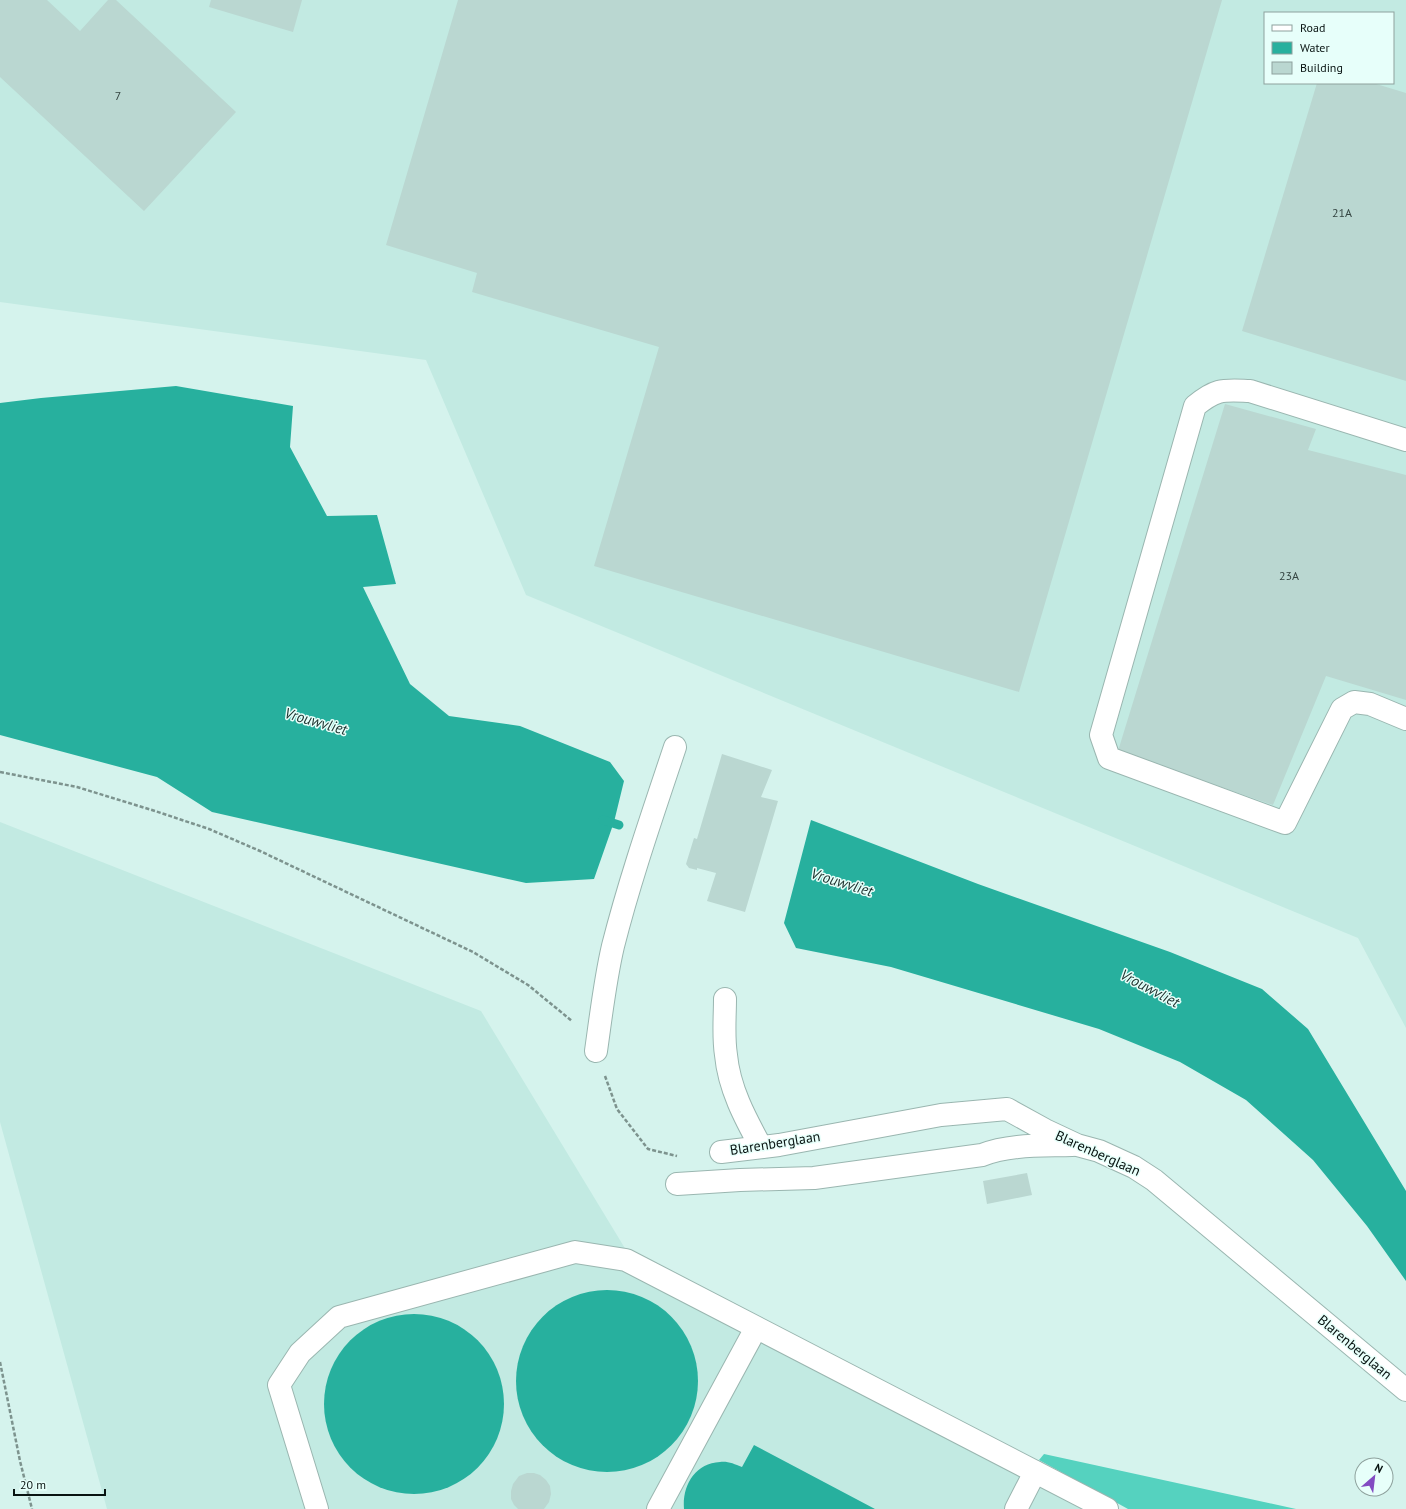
<svg xmlns="http://www.w3.org/2000/svg" width="1406" height="1509" viewBox="0 0 1406 1509" font-family="'PT Sans',sans-serif">
<style>
.built{fill:#c2eae2;fill-rule:evenodd}
.forest{fill:#55d2bf}
.water{fill:#27b09e}
.lines{fill:none;stroke-linecap:round;stroke-linejoin:round}
.stream{stroke:#27b09e;stroke-width:9}
.building{fill:#bad7d1}
.minor-casing{stroke:#9ab6b0;stroke-width:24}
.path{stroke:#7d938e;stroke-width:2.5;stroke-dasharray:4 2;stroke-linecap:butt}
.minor{stroke:#fff;stroke-width:22}
.labels{text-anchor:middle;dominant-baseline:central;stroke-width:3;stroke-linejoin:round;paint-order:stroke}
.number-label{font-size:12px;fill:#344441}
.street-label{font-size:14px;fill:#081311;stroke:#e7fffa}
.water-label{font-size:15px;font-style:italic;fill:#1d332f;stroke:#e7fffa}
</style>
<rect width="100%" height="100%" fill="#d5f3ed"/>
<g class="built">
<path d="M 0,0 L 1406,0 L 1406,1028 L 1358,938 L 526,595 L 426,360 L 0,302 ZM 1265,13 L 1393,13 L 1393,83 L 1265,83 Z"/>
<polygon points="0,822 481,1011 626,1250 1108,1509 107,1509 0,1122"/>
</g>
<polygon class="forest" points="1044,1454 1296,1509 1128,1509 1039,1460"/>
<g class="water">
<polygon points="176,386 293,406 290,447 327,516 377,515 396,584 363,587 410,684 449,716 520,726 610,762 624,781 614,822 594,879 526,883 212,812 157,777 0,735 0,403 41,398"/>
<polygon points="811,820 978,884 1170,952 1262,989 1308,1029 1406,1191 1406,1281 1367,1226 1313,1160 1246,1100 1180,1062 1099,1029 891,967 796,948 784,923"/>
<circle cx="607" cy="1381" r="91"/>
<circle cx="414" cy="1404" r="90"/>
<path d="M 754,1445 L 875,1509 L 684,1509 C 682,1486 695,1463 720,1462 C 728,1461 734,1464 742,1467 Z"/>
</g>
<g class="lines">
<polyline class="stream" points="603,820 619,825"/>
</g>
<g class="building">
<polygon points="0,0 47,0 80,31 108,0 116,0 236,112 144,211 0,77"/>
<polygon points="211,0 302,0 293,32 209,7"/>
<polygon points="458,0 1222,0 1019,692 594,566 659,347 472,292 477,273 386,245"/>
<polygon points="1317,83 1373,83 1406,93 1406,381 1242,331"/>
<polygon points="1225,404 1316,429 1308,450 1406,475 1406,700 1326,676 1273,805 1118,751"/>
<polygon points="722,754 772,770 761,797 778,801 745,912 707,901 716,873 697,868 697,870 689,868 686,864 694,838 697,839"/>
<polygon points="1027,1173 1032,1195 987,1204 983,1181"/>
<polygon points="527,1473 534,1473 540,1475 546,1480 550,1486 551,1494 549,1502 544,1509 518,1509 514,1505 511,1499 511,1491 513,1484 519,1476"/>
</g>
<g class="lines">
<defs>
<g id="minor">
<path d="M 1406,440 L 1250,391 C 1223,390 1217,388 1195,406 L 1101,735 L 1109,758 L 1285,823 L 1342,709 L 1354,702 L 1370,704 L 1406,719"/>
<path d="M 725,999 C 725,1017 723,1036 726,1055 C 729,1088 745,1118 761,1147"/>
<path d="M 596,1051 C 601,1016 605,980 613,946 C 630,879 653,813 675,747"/>
<polyline points="721,1152 779,1145 941,1115 1007,1109 1045,1130 1077,1145 1099,1151 1134,1167 1154,1180 1406,1390"/>
<path d="M 677,1184 L 740,1180 L 814,1178 L 982,1155 C 1010,1144 1042,1146 1072,1145"/>
<polyline points="317,1509 279,1385 300,1353 339,1317 575,1252 626,1260 1107,1509"/>
<polyline points="658,1509 756,1328"/>
<polyline points="1016,1509 1035,1472"/>
</g>
</defs>
<use href="#minor" class="minor-casing"/>
<g class="path">
<polyline points="0,772 77,787 155,811 209,829 260,851 473,952 528,985 572,1021"/>
<polyline points="605,1076 617,1109 648,1149 677,1156"/>
<polyline points="0,1362 20,1461 32,1509"/>
</g>
<use href="#minor" class="minor"/>
</g>
<g class="labels">
<g class="number-label">
<text x="118" y="95">7</text>
<text x="1342" y="212">21A</text>
<text x="1289" y="575">23A</text>
</g>
<g class="street-label">
<text transform="translate(775 1143) rotate(-9)">Blarenberglaan</text>
<text transform="translate(1098 1153) rotate(24)">Blarenberglaan</text>
<text transform="translate(1355 1347) rotate(40)">Blarenberglaan</text>
</g>
<g class="water-label">
<text transform="translate(316 721) rotate(16)">Vrouwvliet</text>
<text transform="translate(842 882) rotate(17)">Vrouwvliet</text>
<text transform="translate(1150 988) rotate(28)">Vrouwvliet</text>
</g>
</g>
<rect x="1264" y="12" width="130" height="72" fill="#e7fffa" stroke="#8ea19d"/>
<rect x="1272" y="25" width="20" height="6" fill="#ffffff" stroke="#8ea19d"/>
<text x="1300" y="32" font-size="12" fill="#081311">Road</text>
<rect x="1272" y="42" width="20" height="12" fill="#27b09e" stroke="#8ea19d"/>
<text x="1300" y="52" font-size="12" fill="#081311">Water</text>
<rect x="1272" y="62" width="20" height="12" fill="#bad7d1" stroke="#8ea19d"/>
<text x="1300" y="72" font-size="12" fill="#081311">Building</text>
<g transform="translate(1374 1477) rotate(28)"><circle r="19" fill="#e7fffa" stroke="#8ea19d"/>
<path d="M0-3L7 15L0 10L-7 15Z" fill="#824bc2"/>
<text y="-6" font-size="11" font-weight="bold" text-anchor="middle" fill="#081311">N</text>
</g>
<path d="M14 1489v6h91v-6" fill="none" stroke="#081311" stroke-width="2"/>
<text x="20" y="1489" font-size="12" fill="#081311" stroke="#e7fffa" stroke-width="3" paint-order="stroke">20 m</text>
</svg>
